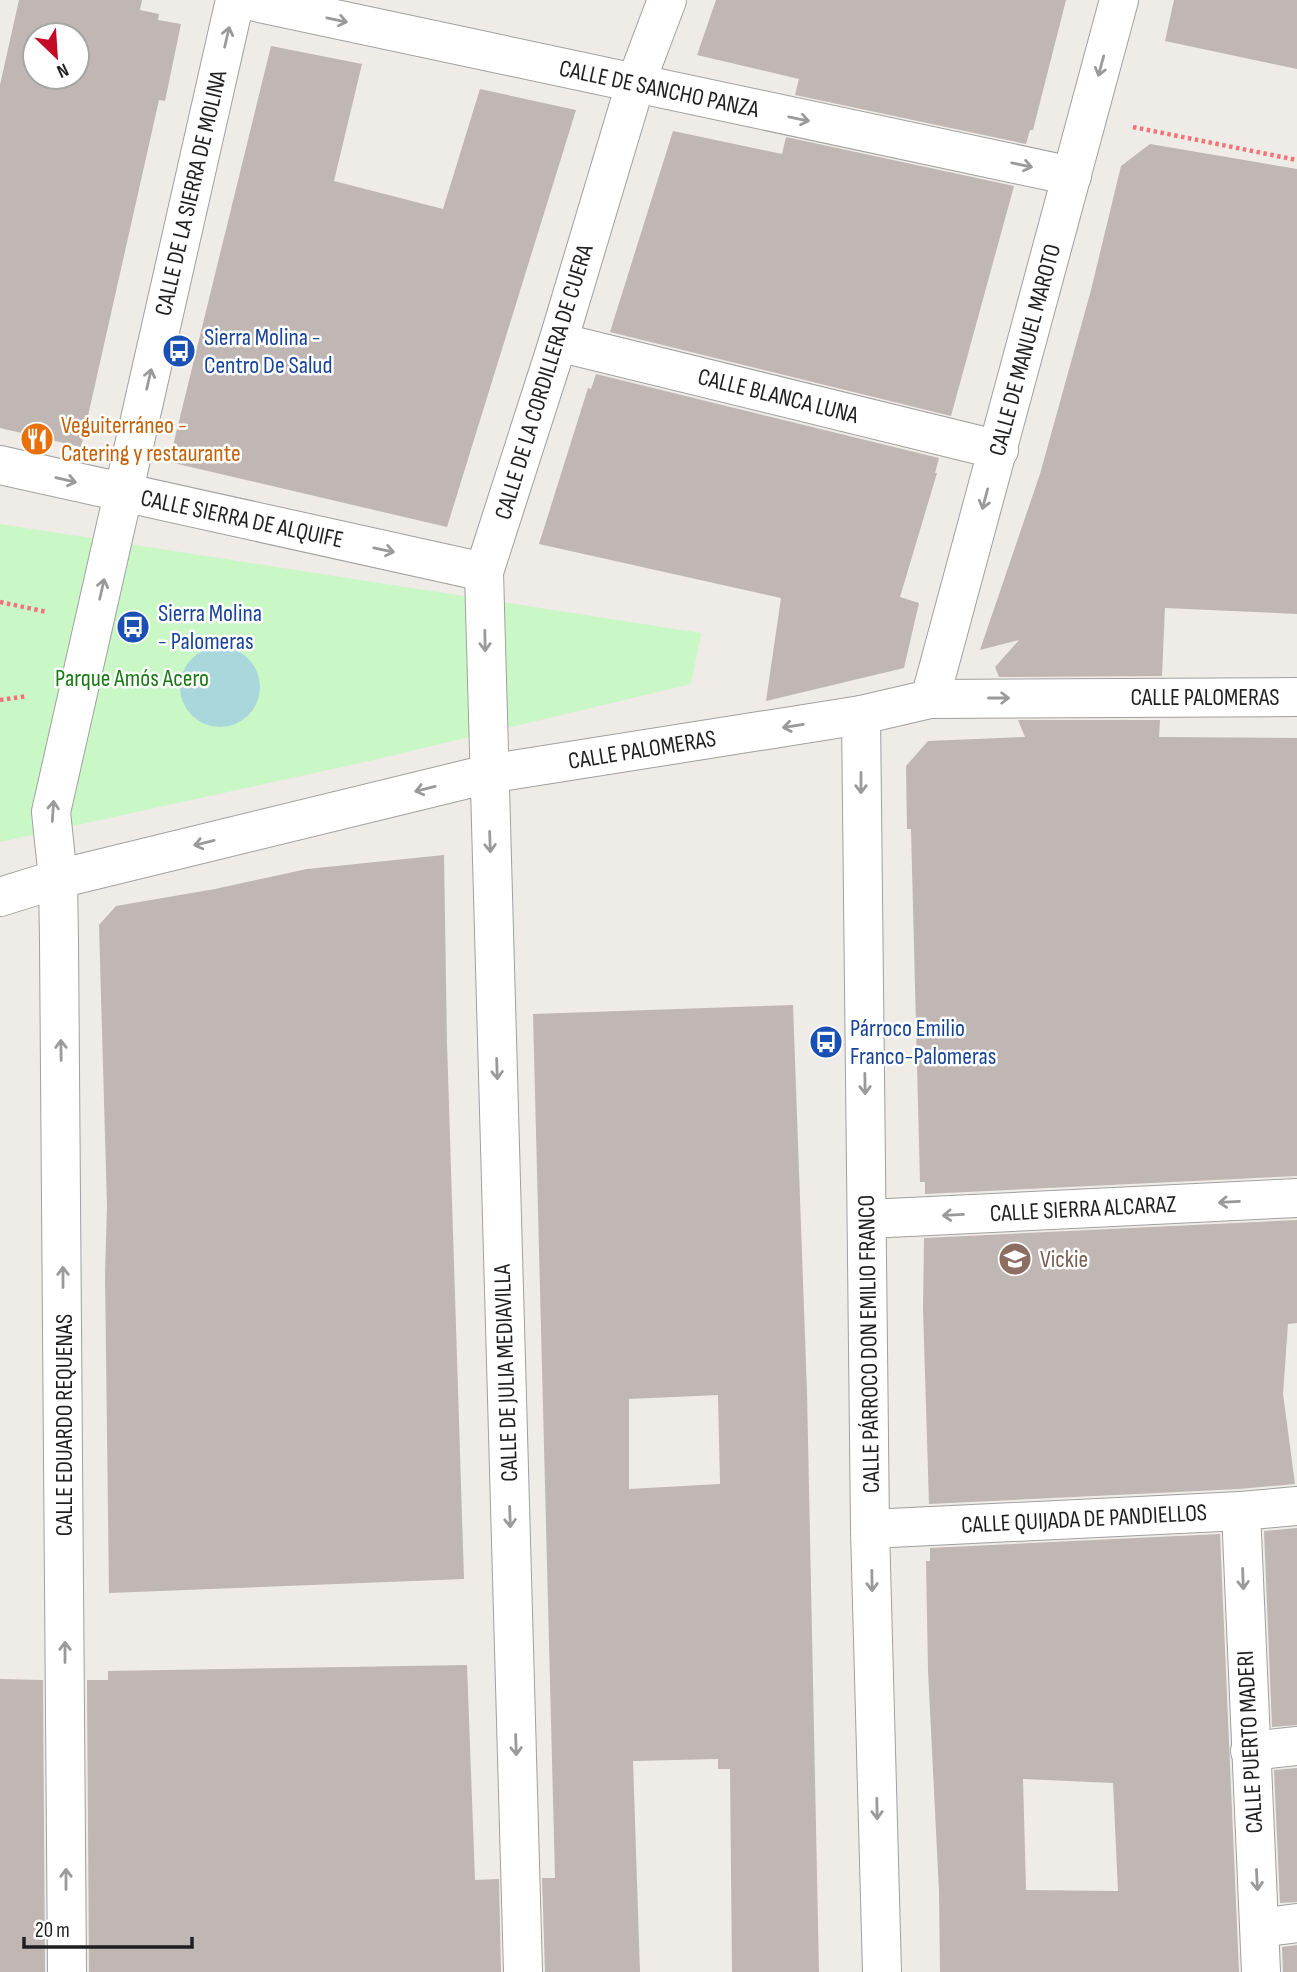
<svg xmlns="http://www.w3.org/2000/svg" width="1297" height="1972" viewBox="0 0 1297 1972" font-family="'Sofia Sans Condensed',sans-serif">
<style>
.park{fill:#c9f7c6}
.water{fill:#a9d7db}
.building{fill:#c0b6b3;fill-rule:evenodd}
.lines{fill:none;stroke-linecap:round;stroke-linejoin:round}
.minor-casing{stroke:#a0a0a0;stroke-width:40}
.path{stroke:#f27479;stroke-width:4.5;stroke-dasharray:3.5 3.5;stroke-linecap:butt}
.minor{stroke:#fff;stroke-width:38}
.oneway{stroke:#9a9a9a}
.labels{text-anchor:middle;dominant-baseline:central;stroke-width:5;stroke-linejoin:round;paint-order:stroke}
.street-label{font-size:24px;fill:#1f1f1f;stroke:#fff}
.transit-label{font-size:24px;fill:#164399;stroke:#fff;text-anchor:start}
.food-label{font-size:24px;fill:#c56008;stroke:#fff;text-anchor:start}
.park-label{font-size:24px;fill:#187912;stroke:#fff}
.education-label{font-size:24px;fill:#785e54;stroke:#fff;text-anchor:start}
</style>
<rect width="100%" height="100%" fill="#efebe6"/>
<polygon class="park" points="0,524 701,633 691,684 369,761 0,842"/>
<circle class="water" cx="220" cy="687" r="40"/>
<g class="building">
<path d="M 19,0 L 142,0 L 140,10 L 159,14 L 158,20 L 181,24 L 165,101 L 159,100 L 81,447 L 0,428 L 0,85 ZM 35,35 L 77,35 L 77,77 L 35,77 Z"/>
<polygon points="716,0 1066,0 1033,130 1030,130 1026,144 795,95 799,79 697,55"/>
<polygon points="1174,0 1297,0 1297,69 1165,41"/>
<polygon points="271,46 362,64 334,181 443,209 480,89 576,110 447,527 169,462"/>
<polygon points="673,131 782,154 786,137 1014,186 951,416 610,332"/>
<polygon points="1150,144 1297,169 1297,614 1165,608 1162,676 999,677 995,667 1019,640 980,650 1040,474 1091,290 1121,166"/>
<polygon points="596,374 939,458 935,473 937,473 900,597 919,603 904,668 766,701 781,598 539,544 588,388 591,389"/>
<polygon points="1018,720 1160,720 1159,737 1297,738 1297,1176 925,1194 925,1182 920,1182 911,829 907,829 906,766 928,741 1025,737"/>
<polygon points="444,855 447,1043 464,1579 109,1593 105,1275 107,1206 99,925 116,906 215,889 307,869"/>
<path d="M 793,1005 L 807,1392 L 819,1972 L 732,1972 L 730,1769 L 718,1769 L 718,1759 L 633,1761 L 640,1972 L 545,1972 L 542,1878 L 555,1878 L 533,1014 ZM 718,1395 L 720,1484 L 629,1489 L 629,1399 Z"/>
<polygon points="1297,1220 1297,1323 1288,1324 1283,1394 1295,1484 1239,1489 929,1504 923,1309 924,1238"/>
<polygon points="1297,1528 1297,1725 1272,1727 1264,1531"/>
<path d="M 1220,1534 L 1239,1972 L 940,1972 L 939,1891 L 928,1670 L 926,1561 L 930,1561 L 930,1548 ZM 1023,1779 L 1113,1783 L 1118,1891 L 1026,1890 Z"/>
<polygon points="467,1665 475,1880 499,1879 501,1972 89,1972 87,1680 108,1680 108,1671"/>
<polygon points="0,1679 43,1680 45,1972 0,1972"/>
<polygon points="1297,1768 1297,1902 1280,1903 1274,1770"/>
<polygon points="1297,1945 1297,1972 1283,1972 1282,1947"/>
</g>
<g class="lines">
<defs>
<g id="minor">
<polyline points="246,0 1072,176"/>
<polyline points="558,342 999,450"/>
<polyline points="0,465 484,572"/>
<polyline points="930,699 1119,0"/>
<polyline points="861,715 870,1529 882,1972"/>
<polyline points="0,897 58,879 488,774 861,715 930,699 1297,697"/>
<polyline points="868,1219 1297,1198"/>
<polyline points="1241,1511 1261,1972"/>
<polyline points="870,1529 1241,1511 1297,1506"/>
<polyline points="1250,1751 1297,1746"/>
<polyline points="1260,1928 1297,1923"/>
<polyline points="67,1972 59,942 58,879 51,812 235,0"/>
<polyline points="523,1972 484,572 558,342 635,85 667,0"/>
</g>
</defs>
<use href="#minor" class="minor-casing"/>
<g class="path">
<polyline points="1133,127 1297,160"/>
<polyline points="0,602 47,612"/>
<polyline points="0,700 27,696"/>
</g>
<use href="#minor" class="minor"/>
</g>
<defs><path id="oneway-shaft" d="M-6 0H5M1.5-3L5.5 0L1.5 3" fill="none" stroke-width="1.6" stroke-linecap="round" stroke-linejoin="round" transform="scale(1.75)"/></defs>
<g class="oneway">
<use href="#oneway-shaft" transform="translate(337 20) rotate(12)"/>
<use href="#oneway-shaft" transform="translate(227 37) rotate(-77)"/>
<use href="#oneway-shaft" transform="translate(1101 66) rotate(105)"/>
<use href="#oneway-shaft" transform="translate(799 119) rotate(12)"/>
<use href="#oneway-shaft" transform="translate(1022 165) rotate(12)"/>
<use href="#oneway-shaft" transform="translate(149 379) rotate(-77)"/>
<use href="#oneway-shaft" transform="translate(66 480) rotate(13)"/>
<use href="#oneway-shaft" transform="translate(985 499) rotate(105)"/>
<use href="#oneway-shaft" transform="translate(384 550) rotate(12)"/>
<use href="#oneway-shaft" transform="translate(102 589) rotate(-77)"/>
<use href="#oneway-shaft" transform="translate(485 641) rotate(89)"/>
<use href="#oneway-shaft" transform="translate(999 698)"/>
<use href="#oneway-shaft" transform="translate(793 726) rotate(171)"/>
<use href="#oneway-shaft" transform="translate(861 783) rotate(90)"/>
<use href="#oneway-shaft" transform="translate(425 789) rotate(166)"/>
<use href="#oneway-shaft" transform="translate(53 811) rotate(-86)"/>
<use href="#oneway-shaft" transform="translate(490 842) rotate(88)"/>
<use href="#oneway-shaft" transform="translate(204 843) rotate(166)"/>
<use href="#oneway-shaft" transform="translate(61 1050) rotate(-91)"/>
<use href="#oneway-shaft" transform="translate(497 1069) rotate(88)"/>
<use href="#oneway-shaft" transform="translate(865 1084) rotate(89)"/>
<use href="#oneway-shaft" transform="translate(1229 1202) rotate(177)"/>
<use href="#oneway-shaft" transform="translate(953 1215) rotate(177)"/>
<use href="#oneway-shaft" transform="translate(63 1277) rotate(-90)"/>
<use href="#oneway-shaft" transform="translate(510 1517) rotate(88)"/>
<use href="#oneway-shaft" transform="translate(1243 1579) rotate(88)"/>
<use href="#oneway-shaft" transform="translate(872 1581) rotate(89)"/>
<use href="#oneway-shaft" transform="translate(65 1652) rotate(-90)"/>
<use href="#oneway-shaft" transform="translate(516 1745) rotate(88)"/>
<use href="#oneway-shaft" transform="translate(877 1809) rotate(89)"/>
<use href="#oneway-shaft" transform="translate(66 1879) rotate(-90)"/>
<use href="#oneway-shaft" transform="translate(1257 1880) rotate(87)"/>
</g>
<defs>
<symbol id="bus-disc" viewBox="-11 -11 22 22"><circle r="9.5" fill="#1a4fb4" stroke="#fff"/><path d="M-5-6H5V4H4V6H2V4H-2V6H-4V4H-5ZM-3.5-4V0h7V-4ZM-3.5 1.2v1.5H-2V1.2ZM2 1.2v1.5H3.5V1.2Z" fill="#fff"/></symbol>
<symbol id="restaurant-disc" viewBox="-11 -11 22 22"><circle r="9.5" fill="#e8710a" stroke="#fff"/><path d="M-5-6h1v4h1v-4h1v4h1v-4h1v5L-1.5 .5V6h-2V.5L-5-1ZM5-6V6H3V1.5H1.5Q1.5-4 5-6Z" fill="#fff"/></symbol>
<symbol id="school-disc" viewBox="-11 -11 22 22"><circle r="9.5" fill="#8d6e63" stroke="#fff"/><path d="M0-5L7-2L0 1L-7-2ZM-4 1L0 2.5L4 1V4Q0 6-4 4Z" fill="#fff"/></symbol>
</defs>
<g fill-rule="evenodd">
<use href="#bus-disc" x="160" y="332" width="38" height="38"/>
<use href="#restaurant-disc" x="18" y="420" width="38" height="38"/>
<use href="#bus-disc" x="114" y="608" width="38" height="38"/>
<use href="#bus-disc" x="807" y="1023" width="38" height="38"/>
<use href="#school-disc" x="996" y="1240" width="38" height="38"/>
</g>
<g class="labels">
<g class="street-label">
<text transform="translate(659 89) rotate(12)">CALLE DE SANCHO PANZA</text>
<text transform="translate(191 193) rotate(-77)">CALLE DE LA SIERRA DE MOLINA</text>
<text transform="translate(1025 350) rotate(-75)">CALLE DE MANUEL MAROTO</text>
<text transform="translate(544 382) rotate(-73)">CALLE DE LA CORDILLERA DE CUERA</text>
<text transform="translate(778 396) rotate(14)">CALLE BLANCA LUNA</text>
<text transform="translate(242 519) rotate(12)">CALLE SIERRA DE ALQUIFE</text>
<text x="1205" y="697">CALLE PALOMERAS</text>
<text transform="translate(642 750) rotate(-9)">CALLE PALOMERAS</text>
<text transform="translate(1083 1209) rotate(-3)">CALLE SIERRA ALCARAZ</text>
<text transform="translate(869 1344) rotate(-91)">CALLE PÁRROCO DON EMILIO FRANCO</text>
<text transform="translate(506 1373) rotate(-92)">CALLE DE JULIA MEDIAVILLA</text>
<text transform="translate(64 1425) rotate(-90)">CALLE EDUARDO REQUENAS</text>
<text transform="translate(1084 1519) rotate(-3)">CALLE QUIJADA DE PANDIELLOS</text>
<text transform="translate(1250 1742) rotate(-93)">CALLE PUERTO MADERI</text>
</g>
<g class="transit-label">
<text x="204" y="337">Sierra Molina -<tspan x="204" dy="28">Centro De Salud</tspan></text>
<text x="158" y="613">Sierra Molina<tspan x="158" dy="28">- Palomeras</tspan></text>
<text x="850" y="1028">Párroco Emilio<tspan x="850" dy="28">Franco-Palomeras</tspan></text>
</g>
<g class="food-label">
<text x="61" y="425">Veguiterráneo -<tspan x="61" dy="28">Catering y restaurante</tspan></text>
</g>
<g class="park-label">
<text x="132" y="678">Parque Amós Acero</text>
</g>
<g class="education-label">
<text x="1040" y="1259">Vickie</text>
</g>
</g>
<g transform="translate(56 56) rotate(155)"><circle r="33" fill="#ffffff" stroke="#a5a5a5" stroke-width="2"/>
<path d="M0-5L12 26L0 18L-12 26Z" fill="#c40b26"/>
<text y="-10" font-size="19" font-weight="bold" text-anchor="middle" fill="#1f1f1f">N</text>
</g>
<path d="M24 1937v10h168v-10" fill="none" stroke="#1f1f1f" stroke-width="3.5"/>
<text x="35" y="1937" font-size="21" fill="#1f1f1f" stroke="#ffffff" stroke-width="5" paint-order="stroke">20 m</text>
</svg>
